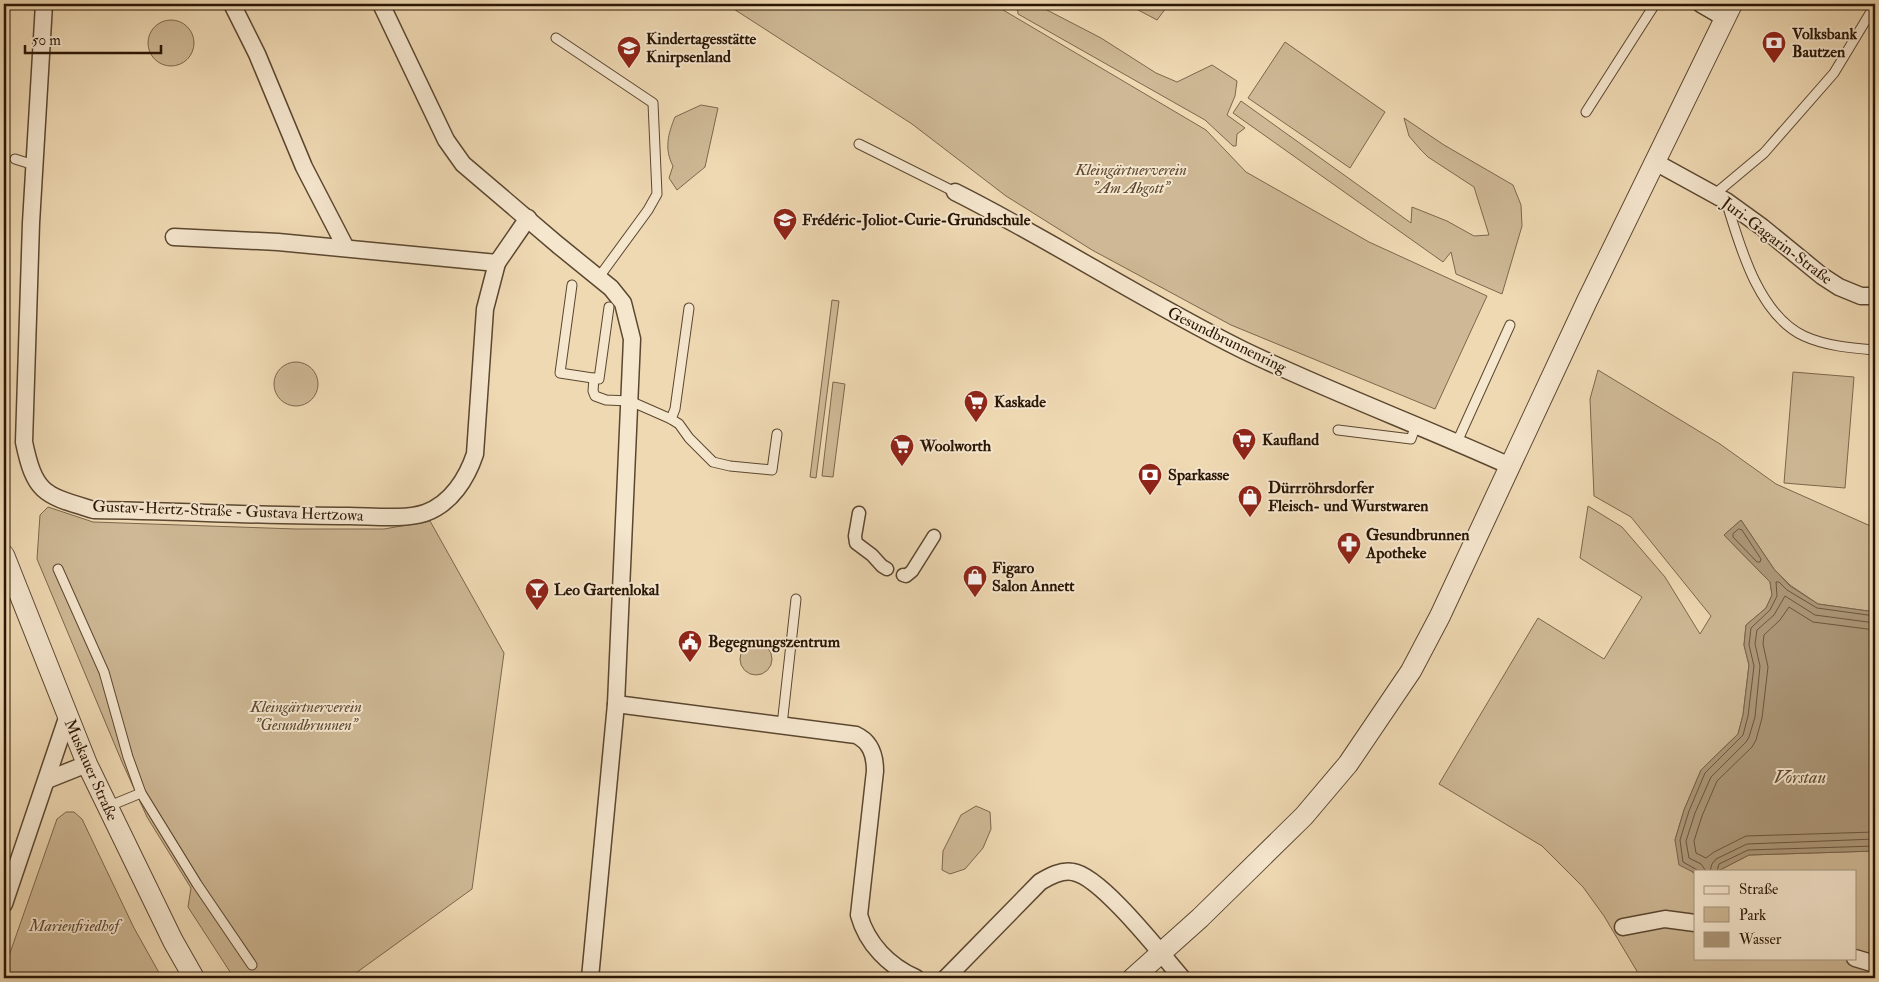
<svg xmlns="http://www.w3.org/2000/svg" width="1879" height="982" viewBox="0 0 1879 982" font-family="'IM FELL Double Pica',serif">
<style>
.green{fill:#ceb895;stroke:#7c674c}
.water{fill:#ac9778;stroke:#78634a}
.lines{fill:none;stroke-linecap:round;stroke-linejoin:round}
.shore{stroke:#6b563e;stroke-width:1}
.service-casing{stroke:#5b4730;stroke-width:11}
.pedestrian-casing{stroke:#5b4730;stroke-width:15}
.minor-casing{stroke:#5b4730;stroke-width:19}
.tertiary-casing{stroke:#5b4730;stroke-width:22}
.service{stroke:#f5e6ce;stroke-width:9}
.pedestrian{stroke:#f5e6ce;stroke-width:12}
.minor{stroke:#f5e6ce;stroke-width:16}
.tertiary{stroke:#f5e6ce;stroke-width:20}
.labels{text-anchor:middle;dominant-baseline:central;stroke-width:4;stroke-linejoin:round;paint-order:stroke}
.poi-label{font-size:16px;font-weight:bold;fill:#2a1604;stroke:#f5e6ce;text-anchor:start}
.park-label{font-size:16px;font-style:italic;fill:#5b4730;stroke:#f5e6ce}
.street-label{font-size:16px;fill:#2a1604;stroke:#f5e6ce}
.water-label{font-size:18px;font-style:italic;fill:#5e4a32;stroke:#f5e6ce}
</style>
<rect width="100%" height="100%" fill="#efd9b3"/>
<filter id="stains"><feTurbulence type="fractalNoise" baseFrequency=".004" numOctaves="4"/><feColorMatrix values="0 0 0 0 .2 0 0 0 0 .09 0 0 0 0 .02 0 0 0 .5 -.17"/></filter>
<radialGradient id="worn" r=".72"><stop offset=".6" stop-color="#630" stop-opacity="0"/><stop offset="1" stop-color="#630" stop-opacity=".3"/></radialGradient>
<g class="green">
<polygon points="726,4 993,4 1206,130 1246,172 1369,242 1487,296 1435,409 1231,325 1092,250 1006,196 912,124"/>
<polygon points="1017,4 1047,4 1045,9 1101,38 1156,73 1177,82 1212,65 1237,81 1235,96 1227,115 1245,128 1237,134 1236,146 1233,146 1205,120 1018,14"/>
<polygon points="1127,4 1169,4 1157,20"/>
<circle cx="171" cy="43" r="23"/>
<polygon points="1285,42 1385,112 1350,168 1248,98"/>
<polygon points="1241,101 1411,223 1412,207 1447,221 1474,236 1489,235 1474,187 1428,157 1420,149 1409,136 1404,118 1444,145 1513,185 1521,205 1522,226 1502,294 1456,274 1451,252 1443,262 1233,113"/>
<path d="M 701,105 L 718,108 L 705,167 L 677,190 L 669,178 L 673,166 C 664,149 668,134 675,117 Z"/>
<polygon points="832,300 839,301 816,478 810,477"/>
<circle cx="296" cy="384" r="22"/>
<polygon points="1598,370 1720,444 1776,484 1875,528 1875,612 1818,604 1790,585 1774,569 1741,520 1724,535 1770,582 1772,595 1766,608 1746,625 1744,645 1749,665 1743,715 1738,734 1701,770 1684,810 1675,840 1693,873 1695,873 1695,958 1855,958 1855,871 1718,871 1749,855 1875,851 1875,978 1641,978 1604,916 1583,887 1542,846 1439,784 1538,618 1604,659 1642,597 1580,558 1588,506 1622,527 1665,577 1700,634 1711,616 1631,517 1594,496 1590,399"/>
<polygon points="1793,372 1854,377 1845,488 1784,483"/>
<polygon points="833,382 845,384 833,477 822,476"/>
<polygon points="48,507 93,522 296,529 384,529 430,521 504,653 472,889 349,978 234,978 188,907 191,888 147,817 122,762 37,559 40,515"/>
<circle cx="756" cy="659" r="16"/>
<polygon points="976,806 990,812 991,829 983,848 965,869 950,874 942,870 943,851 961,815"/>
<polygon points="66,812 74,812 82,819 134,928 162,978 4,978 4,970 57,819"/>
</g>
<polygon class="water" points="1741,520 1774,569 1790,586 1818,604 1875,612 1875,851 1749,855 1718,871 1695,871 1695,873 1679,865 1675,840 1684,810 1701,770 1738,734 1743,715 1749,665 1744,645 1746,625 1766,608 1772,595 1770,582 1724,535"/>
<g class="lines">
<g class="shore">
<polygon points="1739,529 1742,530 1761,559 1760,562 1757,562 1733,537 1733,534"/>
<polyline points="1875,630 1813,622 1789,607 1780,620 1764,635 1763,644 1768,667 1762,718 1756,740 1752,747 1717,781 1702,816 1694,841 1696,853 1706,858 1714,852 1746,836 1875,832"/>
<polyline points="1699,871 1683,862 1680,840 1689,811 1705,773 1743,735 1748,716 1754,666 1749,645 1751,628 1770,610 1777,596 1776,582 1779,582 1787,590 1817,608 1875,616"/>
<polyline points="1706,871 1701,864 1689,858 1686,841 1695,813 1711,777 1746,742 1749,737 1755,717 1760,666 1755,644 1757,630 1774,615 1785,596 1815,615 1875,623"/>
<polyline points="1710,871 1712,864 1716,859 1747,844 1875,839"/>
<polyline points="1717,871 1719,864 1748,850 1875,846"/>
</g>
<defs>
<g id="service">
<polyline points="556,38 653,103 657,194 648,210 599,277"/>
<polyline points="1586,112 1655,4"/>
<polyline points="859,144 955,192"/>
<polyline points="15,159 34,165"/>
<polyline points="1715,194 1764,153 1834,73 1875,5"/>
<path d="M 1727,204 C 1740,247 1759,315 1804,336 C 1826,346 1851,348 1875,350"/>
<polyline points="572,285 560,373 599,379 609,307"/>
<polyline points="594,378 593,391 595,396 606,400 630,401 671,419 679,424 689,438 713,462 730,466 772,470 777,434"/>
<polyline points="671,419 675,409 689,308"/>
<polyline points="1338,430 1411,439 1416,425"/>
<polyline points="1457,442 1510,325"/>
<polyline points="58,569 104,672 128,757 141,793 197,884 252,965"/>
<polyline points="782,725 796,599"/>
<polyline points="107,807 141,793"/>
</g>
<g id="pedestrian">
<polyline points="859,513 855,536 856,543 872,555 882,566 887,569"/>
<polyline points="903,575 906,576 912,571 934,536"/>
</g>
<g id="minor">
<path d="M 44,4 L 31,223 L 24,442 C 35,495 45,495 94,510 C 179,511 264,516 349,516 C 371,516 404,520 425,513 C 451,504 467,478 475,454 L 485,309 L 497,263"/>
<polyline points="232,4 257,54 304,167 346,248"/>
<polyline points="381,4 446,140 463,164 558,245 611,288 623,303 632,339 616,704 590,978"/>
<polyline points="1701,4 1725,18"/>
<polyline points="1655,162 1726,201 1762,227 1822,276 1839,287 1861,296 1875,296"/>
<path d="M 955,192 C 1053,241 1145,302 1243,350 C 1330,392 1422,426 1510,466"/>
<polyline points="174,237 278,242 497,263 528,218"/>
<path d="M 616,704 L 856,735 C 871,742 875,755 875,771 L 859,915 C 867,944 889,966 916,978"/>
<polyline points="47,780 87,764"/>
<polyline points="4,904 67,718"/>
<polyline points="1623,927 1665,919 1695,923"/>
<polyline points="1855,958 1875,964"/>
<path d="M 946,978 L 1040,882 C 1050,876 1061,870 1073,872 C 1101,876 1162,955 1182,978"/>
</g>
<g id="tertiary">
<polyline points="4,555 87,764 173,941 194,978"/>
<polyline points="1133,978 1200,918 1304,816 1348,764 1411,671 1440,616 1587,301 1732,4"/>
</g>
</defs>
<use href="#service" class="service-casing"/>
<use href="#pedestrian" class="pedestrian-casing"/>
<use href="#minor" class="minor-casing"/>
<use href="#tertiary" class="tertiary-casing"/>
<use href="#service" class="service"/>
<use href="#pedestrian" class="pedestrian"/>
<use href="#minor" class="minor"/>
<use href="#tertiary" class="tertiary"/>
</g>
<defs>
<symbol id="bank-pin" viewBox="-11 -11 22 30"><path d="M0 17L-7.5 6A9.5 9.5 0 1 1 7.5 6Z" fill="#8f2418" stroke="#f5e6ce"/><path d="M-6-4H6V4H-6ZM0-2.3a2.3 2.3 0 1 0 0 4.6a2.3 2.3 0 1 0 0-4.6Z" fill="#fff"/></symbol>
<symbol id="school-pin" viewBox="-11 -11 22 30"><path d="M0 17L-7.5 6A9.5 9.5 0 1 1 7.5 6Z" fill="#8f2418" stroke="#f5e6ce"/><path d="M0-5L7-2L0 1L-7-2ZM-4 1L0 2.5L4 1V4Q0 6-4 4Z" fill="#fff"/></symbol>
<symbol id="supermarket-pin" viewBox="-11 -11 22 30"><path d="M0 17L-7.5 6A9.5 9.5 0 1 1 7.5 6Z" fill="#8f2418" stroke="#f5e6ce"/><path d="M-6-5.5h2.5l.6 2H6L4.5 2H-2.5L-4.4-4H-6ZM-1.5 3.2a1.3 1.3 0 1 0 .1 0ZM3 3.2a1.3 1.3 0 1 0 .1 0Z" fill="#fff"/></symbol>
<symbol id="shop-pin" viewBox="-11 -11 22 30"><path d="M0 17L-7.5 6A9.5 9.5 0 1 1 7.5 6Z" fill="#8f2418" stroke="#f5e6ce"/><path d="M-5-2.5h2.3a2.7 3.5 0 0 1 5.4 0H5L5.5 6h-11ZM-1.5-2.5h3a1.5 2.3 0 0 0-3 0Z" fill="#fff"/></symbol>
<symbol id="pharmacy-pin" viewBox="-11 -11 22 30"><path d="M0 17L-7.5 6A9.5 9.5 0 1 1 7.5 6Z" fill="#8f2418" stroke="#f5e6ce"/><path d="M-2-6h4v4h4v4h-4v4h-4v-4h-4v-4h4Z" fill="#fff"/></symbol>
<symbol id="bar-pin" viewBox="-11 -11 22 30"><path d="M0 17L-7.5 6A9.5 9.5 0 1 1 7.5 6Z" fill="#8f2418" stroke="#f5e6ce"/><path d="M-6-5H6L.8 .8V4.5H3.5V6h-7V4.5H-.8V.8Z" fill="#fff"/></symbol>
<symbol id="civic-pin" viewBox="-11 -11 22 30"><path d="M0 17L-7.5 6A9.5 9.5 0 1 1 7.5 6Z" fill="#8f2418" stroke="#f5e6ce"/><path d="M-.6-6.5H3V-4.5H.6V-3L4-1V1h2V6H-6V1h2V-1L-.6-3ZM-1.2 2.5V6h2.4V2.5Z" fill="#fff"/></symbol>
</defs>
<g fill-rule="evenodd">
<use href="#bank-pin" x="1760" y="29" width="28" height="38"/>
<use href="#school-pin" x="615" y="34" width="28" height="38"/>
<use href="#school-pin" x="771" y="206" width="28" height="38"/>
<use href="#supermarket-pin" x="962" y="388" width="28" height="38"/>
<use href="#supermarket-pin" x="1230" y="426" width="28" height="38"/>
<use href="#supermarket-pin" x="888" y="432" width="28" height="38"/>
<use href="#bank-pin" x="1136" y="461" width="28" height="38"/>
<use href="#shop-pin" x="1236" y="483" width="28" height="38"/>
<use href="#pharmacy-pin" x="1335" y="530" width="28" height="38"/>
<use href="#shop-pin" x="961" y="563" width="28" height="38"/>
<use href="#bar-pin" x="523" y="576" width="28" height="38"/>
<use href="#civic-pin" x="676" y="628" width="28" height="38"/>
</g>
<g class="labels">
<g class="poi-label">
<text x="1792" y="34">Volksbank<tspan x="1792" dy="18">Bautzen</tspan></text>
<text x="646" y="39">Kindertagesstätte<tspan x="646" dy="18">Knirpsenland</tspan></text>
<text x="802" y="220">Frédéric-Joliot-Curie-Grundschule</text>
<text x="994" y="402">Kaskade</text>
<text x="1262" y="440">Kaufland</text>
<text x="920" y="446">Woolworth</text>
<text x="1168" y="475">Sparkasse</text>
<text x="1268" y="488">Dürrröhrsdorfer<tspan x="1268" dy="18">Fleisch- und Wurstwaren</tspan></text>
<text x="1366" y="535">Gesundbrunnen<tspan x="1366" dy="18">Apotheke</tspan></text>
<text x="992" y="568">Figaro<tspan x="992" dy="18">Salon Annett</tspan></text>
<text x="554" y="590">Leo Gartenlokal</text>
<text x="708" y="642">Begegnungszentrum</text>
</g>
<g class="park-label">
<text x="1131" y="170">Kleingärtnerverein<tspan x="1131" dy="18">"Am Abgott"</tspan></text>
<text x="306" y="707">Kleingärtnerverein<tspan x="306" dy="18">"Gesundbrunnen"</tspan></text>
<text x="74" y="926">Marienfriedhof</text>
</g>
<g class="street-label">
<text transform="translate(1777 241) rotate(37)">Juri-Gagarin-Straße</text>
<text transform="translate(1227 340) rotate(26)">Gesundbrunnenring</text>
<text transform="translate(228 511) rotate(2)">Gustav-Hertz-Straße - Gustava Hertzowa</text>
<text transform="translate(91 770) rotate(66)">Muskauer Straße</text>
</g>
<g class="water-label">
<text x="1800" y="777">Vorstau</text>
</g>
</g>
<rect width="1879" height="982" fill="none" stroke="#efd9b3" stroke-width="20"/>
<rect x="5" y="5" width="1869" height="972" fill="none" stroke="#2a1604" stroke-width="2.5"/>
<rect x="10" y="10" width="1859" height="962" fill="none" stroke="#2a1604"/>
<rect x="1694" y="870" width="162" height="90" fill="#f5e6ce" stroke="#a4937d"/>
<rect x="1704" y="886" width="25" height="8" fill="#f5e6ce" stroke="#a4937d"/>
<text x="1739" y="894" font-size="15" fill="#2a1604">Straße</text>
<rect x="1704" y="907" width="25" height="15" fill="#ceb895" stroke="#a4937d"/>
<text x="1739" y="920" font-size="15" fill="#2a1604">Park</text>
<rect x="1704" y="932" width="25" height="15" fill="#ac9778" stroke="#a4937d"/>
<text x="1739" y="944" font-size="15" fill="#2a1604">Wasser</text>
<path d="M25 45v8h136v-8" fill="none" stroke="#2a1604" stroke-width="2.5"/>
<text x="32" y="45" font-size="15" fill="#2a1604" stroke="#f5e6ce" stroke-width="4" paint-order="stroke">50 m</text>
<rect width="100%" height="100%" filter="url(#stains)"/>
<rect width="100%" height="100%" fill="url(#worn)"/>
</svg>
